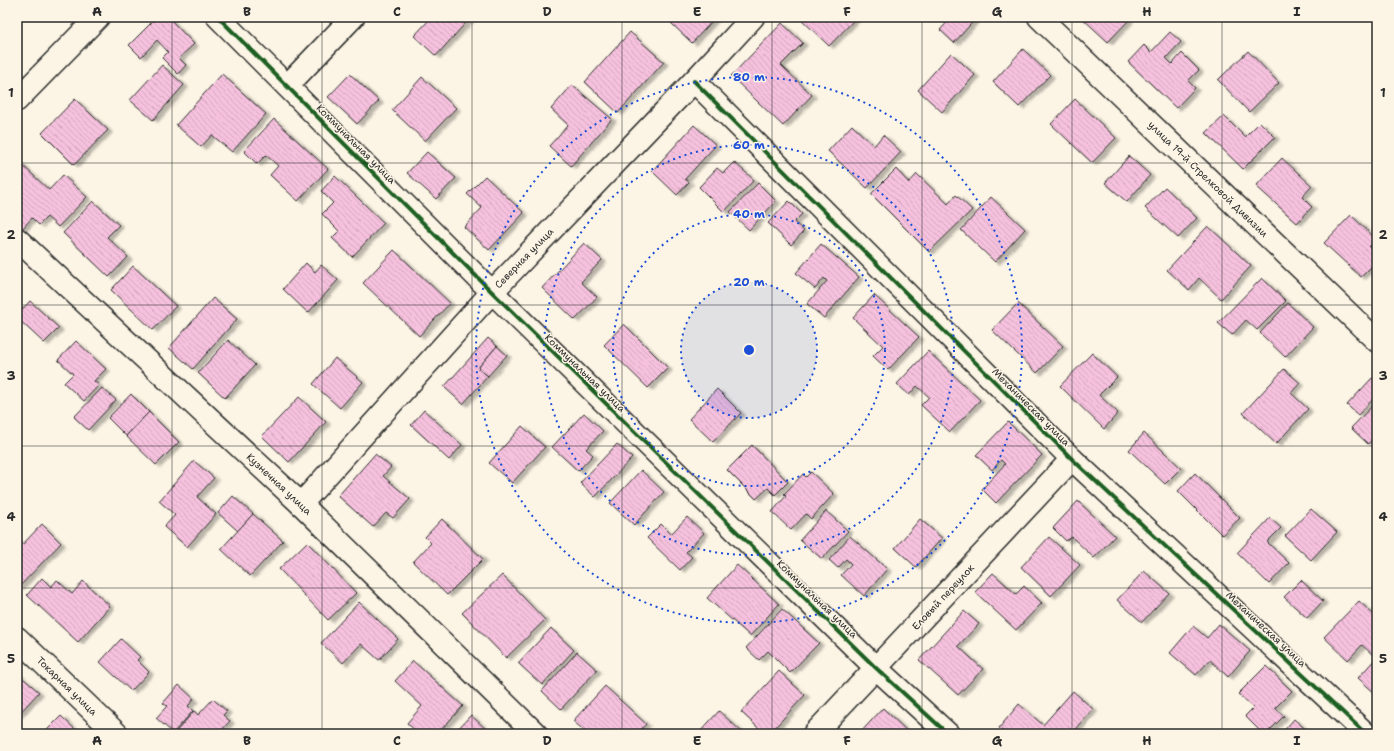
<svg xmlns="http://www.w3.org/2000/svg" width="1394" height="751" viewBox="0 0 1394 751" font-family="'Shantell Sans',sans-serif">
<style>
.building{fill:url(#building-back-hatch);stroke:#2b2b2b;filter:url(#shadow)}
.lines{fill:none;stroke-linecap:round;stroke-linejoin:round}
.minor-casing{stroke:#2b2b2b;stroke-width:25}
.minor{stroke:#fcf5e5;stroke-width:22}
.cycleway-casing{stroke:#fcf5e5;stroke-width:6}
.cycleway{stroke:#1b5e20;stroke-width:4}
.grid{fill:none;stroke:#2b2b2b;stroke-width:1;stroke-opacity:0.55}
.ring{fill:none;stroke:#1d4ed8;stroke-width:2;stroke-dasharray:2 4}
.labels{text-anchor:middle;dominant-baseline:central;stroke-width:3;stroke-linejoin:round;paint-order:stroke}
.street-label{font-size:10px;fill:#2b2b2b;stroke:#fcf5e5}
.centre{fill:#1d4ed8;stroke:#fcf5e5;stroke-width:2}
.ring-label{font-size:12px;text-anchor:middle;font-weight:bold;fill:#1d4ed8;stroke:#fcf5e5;stroke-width:3;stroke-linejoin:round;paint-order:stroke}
.neatline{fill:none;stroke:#2b2b2b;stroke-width:1.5}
.grid-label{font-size:13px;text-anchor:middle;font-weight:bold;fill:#2b2b2b}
</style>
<defs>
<pattern id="building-back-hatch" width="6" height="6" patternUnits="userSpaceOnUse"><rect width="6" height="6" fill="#f6c1de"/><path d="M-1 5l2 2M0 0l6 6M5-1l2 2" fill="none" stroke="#d3a6bf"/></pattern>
<filter id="shadow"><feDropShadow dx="4.5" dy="2.5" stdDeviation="1" flood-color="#0004"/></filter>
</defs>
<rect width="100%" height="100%" fill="#fcf5e5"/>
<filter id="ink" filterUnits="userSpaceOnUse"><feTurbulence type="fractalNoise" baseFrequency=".025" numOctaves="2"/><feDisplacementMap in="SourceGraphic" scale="8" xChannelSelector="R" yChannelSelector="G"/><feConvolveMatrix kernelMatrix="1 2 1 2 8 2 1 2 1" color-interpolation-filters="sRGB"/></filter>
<g filter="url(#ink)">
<g class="building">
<polygon points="157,17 168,17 194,44 179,58 186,65 178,74 162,58 168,52 157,40 141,57 129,45"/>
<polygon points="428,17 471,17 436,56 414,36 430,19"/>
<polygon points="676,17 716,17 692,43 671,23"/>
<polygon points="799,17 857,17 829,46"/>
<polygon points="952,17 977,17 954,43 940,30"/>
<polygon points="1081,17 1126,17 1129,20 1108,42"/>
<polygon points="782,23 803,43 781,65 812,95 783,126 731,76"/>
<polygon points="630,32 664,62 618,113 585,82"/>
<polygon points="1170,32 1181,42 1166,58 1172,64 1182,53 1199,70 1188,81 1195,88 1176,108 1128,62 1144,45 1151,52"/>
<polygon points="1023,49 1050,75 1019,107 993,82"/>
<polygon points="1248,51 1279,83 1249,112 1218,80"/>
<polygon points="951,53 975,75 942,112 918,90"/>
<polygon points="162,65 184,85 153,120 130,100"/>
<polygon points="222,74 266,114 232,152 212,135 201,147 176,125"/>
<polygon points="350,74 379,101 357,124 328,97"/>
<polygon points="422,77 456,108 425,141 392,110"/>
<polygon points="572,85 612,119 571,166 549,146 568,125 551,109"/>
<polygon points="75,99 108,130 74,165 42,133"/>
<polygon points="1075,99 1116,138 1092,163 1051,124"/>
<polygon points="1224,116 1245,137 1260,122 1275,137 1243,169 1206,133"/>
<polygon points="274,119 328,169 298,201 270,175 278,166 266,155 257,164 244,151"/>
<polygon points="694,125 716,145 685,179 689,182 677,195 652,171"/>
<polygon points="852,125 874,146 883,135 901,152 867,188 828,151"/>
<polygon points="427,152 456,178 436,199 407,173"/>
<polygon points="1129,156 1150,175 1127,202 1105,183"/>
<polygon points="1282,158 1312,186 1302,197 1312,207 1297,223 1256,186"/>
<polygon points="18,161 49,190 63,175 87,197 58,227 47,217 39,225 32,218 22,229 17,224"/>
<polygon points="734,162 754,180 724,212 699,187 717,168 723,173"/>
<polygon points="896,169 909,183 917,174 948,204 956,195 972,210 929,252 871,194"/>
<polygon points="335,176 384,223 352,257 332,238 339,231 322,214 333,203 321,191"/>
<polygon points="485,176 524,213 489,250 464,227 482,208 467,194"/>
<polygon points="758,183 776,201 749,230 730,212"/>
<polygon points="1165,187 1197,218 1178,238 1145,208"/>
<polygon points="991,197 1025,229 995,262 961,230"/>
<polygon points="93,201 119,225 107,237 128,257 109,277 63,233"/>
<polygon points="789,201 802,214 794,222 804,231 791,245 768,223"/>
<polygon points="1351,215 1376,239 1369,247 1377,255 1377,261 1361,277 1324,243"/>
<polygon points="1208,226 1251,266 1221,299 1199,278 1189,290 1167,270"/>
<polygon points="584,243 602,260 581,282 597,297 575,320 542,288"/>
<polygon points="821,244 859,277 824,318 807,304 827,281 824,278 815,289 796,273"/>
<polygon points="394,250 450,303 419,336 363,283"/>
<polygon points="306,263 315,272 321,265 338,280 308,313 283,289"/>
<polygon points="133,266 176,306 153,330 111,290"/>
<polygon points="1262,278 1286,301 1257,330 1246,320 1232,335 1218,323"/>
<polygon points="874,295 919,337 888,370 873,356 883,346 853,318"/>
<polygon points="213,298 237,319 193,369 169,348"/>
<polygon points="30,301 59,328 44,343 17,318 17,315"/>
<polygon points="1018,303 1063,346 1037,373 992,330"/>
<polygon points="1288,303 1313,327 1285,357 1260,333"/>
<polygon points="624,324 668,368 648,388 604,345"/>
<polygon points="488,338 497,346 478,368 488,376 463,404 444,387"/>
<polygon points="228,340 255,365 225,398 198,373"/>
<polygon points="76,341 106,369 94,381 99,385 84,401 64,383 73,374 58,360"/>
<polygon points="497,346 507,355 488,376 478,368"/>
<polygon points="928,351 980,400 950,432 921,405 929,397 917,386 909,395 897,384"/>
<polygon points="1092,353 1117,377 1099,395 1118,413 1104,429 1060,386"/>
<polygon points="335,358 363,382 340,408 313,384"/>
<polygon points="1284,369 1300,383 1291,393 1308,409 1276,444 1243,413"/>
<polygon points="1372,378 1377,383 1377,395 1358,415 1347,405"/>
<polygon points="102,388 116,400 88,430 74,417"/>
<polygon points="717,389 741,413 713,442 689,419"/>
<polygon points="131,394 149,412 126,436 108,418"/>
<polygon points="299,397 326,422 289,462 262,436"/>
<polygon points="1377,401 1377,424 1373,428 1377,432 1377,434 1368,444 1351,428"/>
<polygon points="424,410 462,445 449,460 411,425"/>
<polygon points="149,412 179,442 156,465 126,436"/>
<polygon points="584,413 603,431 586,449 593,455 578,471 552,447"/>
<polygon points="1008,422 1042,455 996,503 982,489 1005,464 1001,460 992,470 976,455"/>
<polygon points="522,426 545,447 512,483 489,463"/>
<polygon points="1144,433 1181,468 1165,484 1129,450"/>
<polygon points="617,444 632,458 595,497 580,483"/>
<polygon points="752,445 788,482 775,495 768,488 756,499 727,470"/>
<polygon points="375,454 391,467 383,476 410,499 393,518 386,513 373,527 338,496"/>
<polygon points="194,461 214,478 197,497 216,514 187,547 164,527 175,515 159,501"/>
<polygon points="641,470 664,492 634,525 610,503"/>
<polygon points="811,472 834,494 811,519 806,514 791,530 772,512 786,496 784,494 803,474 806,477"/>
<polygon points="1195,473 1240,518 1222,535 1178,491"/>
<polygon points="233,496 253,514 238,531 218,513"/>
<polygon points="1078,501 1115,536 1094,558 1072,537 1066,541 1053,528"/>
<polygon points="1311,509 1337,532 1311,560 1285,536"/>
<polygon points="826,511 848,531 822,559 800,540"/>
<polygon points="253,514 283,541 250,576 221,549"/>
<polygon points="687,517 704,533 686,552 692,557 680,570 647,538 661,524 671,534"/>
<polygon points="1270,518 1281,528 1267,542 1289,563 1269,584 1237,553"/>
<polygon points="442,519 483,559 447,595 413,562 431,543 425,537"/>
<polygon points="920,519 942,538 916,567 895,548"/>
<polygon points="42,524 61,543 19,587 17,586 17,539 23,544"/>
<polygon points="850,536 887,569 864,596 841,575 851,564 846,559 838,568 829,560"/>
<polygon points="1049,537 1080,565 1051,596 1021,567"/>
<polygon points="307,542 356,593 328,620 279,569"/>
<polygon points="737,565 779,604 750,636 707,598"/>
<polygon points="1144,571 1169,593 1142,622 1117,600"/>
<polygon points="993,573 1016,594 1024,586 1042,603 1016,630 975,592"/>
<polygon points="502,575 545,620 506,658 462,613"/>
<polygon points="42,578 51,587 57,580 72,594 83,581 110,606 78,642 27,595"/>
<polygon points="1301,580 1323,601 1307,618 1284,597"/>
<polygon points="1359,601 1377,618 1377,649 1372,654 1362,645 1348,660 1324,637"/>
<polygon points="359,602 398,639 379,660 361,644 343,663 321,643"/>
<polygon points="782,609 819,643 790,673 768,651 759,660 746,648"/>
<polygon points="964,611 979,624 958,646 983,669 958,695 919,660"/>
<polygon points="1219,624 1250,651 1228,677 1210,660 1196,675 1170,653 1193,626 1207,638"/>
<polygon points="551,628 574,650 542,685 518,663"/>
<polygon points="121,639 140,657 137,660 149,672 131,691 100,662"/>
<polygon points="577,652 597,670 561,709 542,691"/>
<polygon points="1377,657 1377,695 1358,678"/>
<polygon points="413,661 463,706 437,734 419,734 407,723 422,706 395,681"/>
<polygon points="1266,666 1292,691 1275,708 1284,716 1266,734 1263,734 1245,716 1253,708 1238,694"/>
<polygon points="779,671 805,695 769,734 765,734 741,712"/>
<polygon points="17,673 39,692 17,716"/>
<polygon points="179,685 194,699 188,706 193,711 173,733 156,718 167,706 163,703"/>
<polygon points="605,686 646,724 637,734 588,734 573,721"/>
<polygon points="1073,691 1093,709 1072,734 1006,734 999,728 1019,704 1043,725"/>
<polygon points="213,699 227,711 223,715 230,721 218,734 174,734 194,711 198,715"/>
<polygon points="883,708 910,734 859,734"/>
<polygon points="719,711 744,734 698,734"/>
<polygon points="471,715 491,734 453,734"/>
<polygon points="61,716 80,734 43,734"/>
<polygon points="1294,719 1311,734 1281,734"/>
</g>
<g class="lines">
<defs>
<g id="minor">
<polyline points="218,17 492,292 876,668 948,734"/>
<polyline points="1039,17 1377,341"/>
<polyline points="694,81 1072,459 1366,734"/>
<polyline points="287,86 353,17"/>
<polyline points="17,100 98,17"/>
<polyline points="17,239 301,504 536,734"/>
<polyline points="301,504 492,292 694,81 753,17"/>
<polyline points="17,638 117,734"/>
<polyline points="814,734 1072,459"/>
</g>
</defs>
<use href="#minor" class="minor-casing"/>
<use href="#minor" class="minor"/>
<defs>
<g id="cycleway">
<polyline points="218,17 492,292 876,668 948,734"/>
<polyline points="694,81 1072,459 1366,734"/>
</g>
</defs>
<use href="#cycleway" class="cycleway-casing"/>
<use href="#cycleway" class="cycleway"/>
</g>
</g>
<path class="grid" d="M 172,17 L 172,734M 322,17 L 322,734M 472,17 L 472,734M 622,17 L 622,734M 772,17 L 772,734M 922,17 L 922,734M 1072,17 L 1072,734M 1222,17 L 1222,734M 17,163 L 1377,163M 17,305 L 1377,305M 17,446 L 1377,446M 17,588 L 1377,588"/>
<circle cx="749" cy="350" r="68" fill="#1d4ed8" fill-opacity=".12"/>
<g class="ring">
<circle cx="749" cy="350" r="68"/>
<circle cx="749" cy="350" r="136"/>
<circle cx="749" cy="350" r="205"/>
<circle cx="749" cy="350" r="273"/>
</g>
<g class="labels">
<g class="street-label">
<text transform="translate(356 144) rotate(45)">Коммунальная улица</text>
<text transform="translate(1208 179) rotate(44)">улица 19-й Стрелковой Дивизии</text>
<text transform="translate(524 258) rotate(-46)">Северная улица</text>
<text transform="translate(585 373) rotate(44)">Коммунальная улица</text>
<text transform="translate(1031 407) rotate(45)">Механическая улица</text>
<text transform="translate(279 484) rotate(43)">Кузнечная улица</text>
<text transform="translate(943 597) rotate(-47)">Еловый переулок</text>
<text transform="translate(817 599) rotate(44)">Коммунальная улица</text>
<text transform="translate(1266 629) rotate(43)">Механическая улица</text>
<text transform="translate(67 686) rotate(44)">Токарная улица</text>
</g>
</g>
<circle cx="749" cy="350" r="6" class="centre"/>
<g class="ring-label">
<text x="749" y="81">80 m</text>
<text x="749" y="149">60 m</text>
<text x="749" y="218">40 m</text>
<text x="749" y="286">20 m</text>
</g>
<rect width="1394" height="751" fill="none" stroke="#fcf5e5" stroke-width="44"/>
<rect x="22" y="22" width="1350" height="707" class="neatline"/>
<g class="grid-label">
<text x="97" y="16">A</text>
<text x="247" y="16">B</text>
<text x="397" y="16">C</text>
<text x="547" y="16">D</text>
<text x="697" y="16">E</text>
<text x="847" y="16">F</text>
<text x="997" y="16">G</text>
<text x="1147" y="16">H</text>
<text x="1297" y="16">I</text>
<text x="11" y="97">1</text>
<text x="1383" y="97">1</text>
<text x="11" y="239">2</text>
<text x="1383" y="239">2</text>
<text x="11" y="380">3</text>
<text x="1383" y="380">3</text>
<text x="11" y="521">4</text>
<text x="1383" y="521">4</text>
<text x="11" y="663">5</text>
<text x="1383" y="663">5</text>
<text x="97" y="745">A</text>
<text x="247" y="745">B</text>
<text x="397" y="745">C</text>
<text x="547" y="745">D</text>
<text x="697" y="745">E</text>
<text x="847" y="745">F</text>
<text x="997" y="745">G</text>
<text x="1147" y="745">H</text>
<text x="1297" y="745">I</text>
</g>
</svg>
